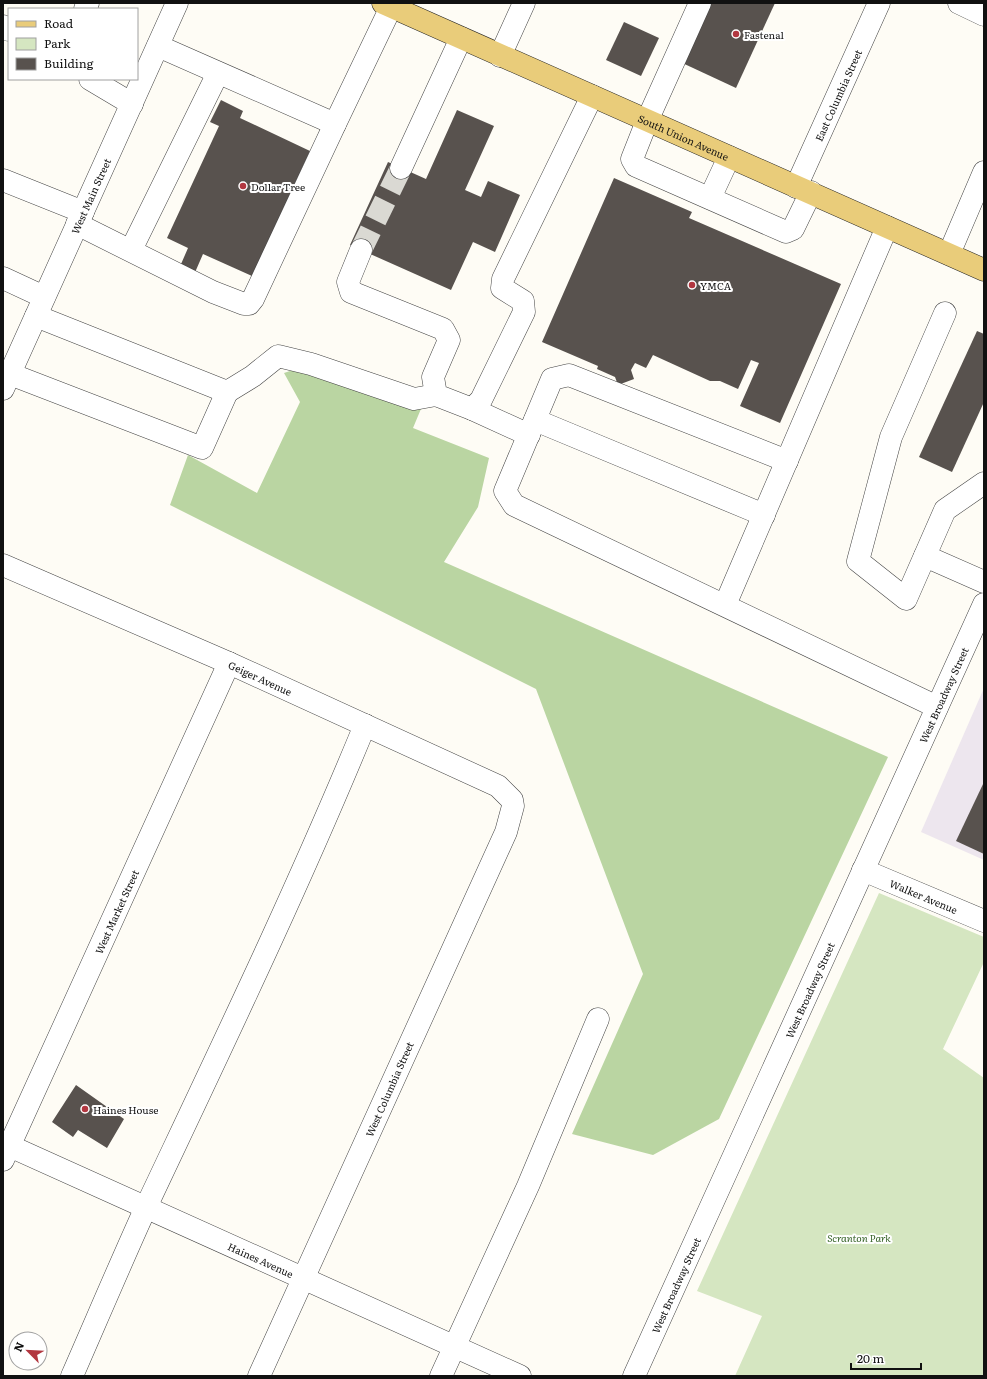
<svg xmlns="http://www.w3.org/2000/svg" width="987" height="1379" viewBox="0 0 987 1379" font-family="Literata,serif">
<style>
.industrial{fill:#ede6ee}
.green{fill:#d5e6c1}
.forest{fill:#bad5a2}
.building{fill:#58524e}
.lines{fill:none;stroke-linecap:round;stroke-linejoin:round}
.minor-tunnel{stroke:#dad9d3;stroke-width:22;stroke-dasharray:22 11;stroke-linecap:butt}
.minor-casing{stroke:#444;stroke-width:23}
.major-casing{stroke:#222;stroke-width:23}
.minor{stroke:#fff;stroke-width:22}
.major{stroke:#e9cc7a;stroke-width:22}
.poi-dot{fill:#b23740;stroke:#fff;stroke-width:1.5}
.labels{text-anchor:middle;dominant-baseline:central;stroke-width:4;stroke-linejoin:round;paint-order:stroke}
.poi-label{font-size:10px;fill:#111;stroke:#fff;text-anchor:start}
.street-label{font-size:10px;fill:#111;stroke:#fff}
.park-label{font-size:10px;font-style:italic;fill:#356227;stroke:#fff}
</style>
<rect width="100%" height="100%" fill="#fefcf5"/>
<polygon class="industrial" points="984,688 984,860 921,832"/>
<polygon class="green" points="879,893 984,937 984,962 943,1049 984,1078 984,1376 735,1376 762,1316 697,1291"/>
<polygon class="forest" points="311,364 423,404 413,428 489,458 478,507 444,562 888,757 719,1119 653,1155 572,1134 643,974 536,689 170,505 188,455 257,493 300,402 284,373"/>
<g class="building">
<polygon points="705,3 775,3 736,88 678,61"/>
<polygon points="624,22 659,38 641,76 606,60"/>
<polygon points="221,100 243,111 240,118 310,151 252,276 203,254 193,277 178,271 188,248 167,238 219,126 210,122"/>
<polygon points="457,110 494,126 465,190 481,197 488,181 520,195 495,252 473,242 451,290 350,245 388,162 426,179"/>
<polygon points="614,178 692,212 689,218 841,284 780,423 740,406 759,363 751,360 738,389 720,381 710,381 653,355 646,368 635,363 631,370 634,379 618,385 615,377 597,369 598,366 542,342"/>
<polygon points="977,331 984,334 984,402 952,472 919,457"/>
<polygon points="984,782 984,854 956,841"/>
<polygon points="76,1085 124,1119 107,1148 78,1130 73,1137 52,1122"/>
</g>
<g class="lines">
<polyline class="minor-tunnel" points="361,250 401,168"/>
<defs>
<g id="minor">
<polyline points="700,3 647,121 632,159 636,166 786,232 793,229 811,192"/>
<polyline points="959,3 984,15"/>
<polyline points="85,9 88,3"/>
<polyline points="3,26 9,30"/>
<polyline points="158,46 335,124"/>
<polyline points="500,56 524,3"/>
<polyline points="90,79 132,104"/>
<polyline points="401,168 461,38"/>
<polyline points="3,180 83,212"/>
<path id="s1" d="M 796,187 L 879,3"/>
<polyline points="710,198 729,157"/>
<polyline points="77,224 213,292 244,304 249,304 253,299 335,124 391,7"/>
<polyline points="131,250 218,73"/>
<polyline points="361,250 348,282 351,292 443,329 449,340 433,377 436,395 472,409 481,400 524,312 523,301 502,288 503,279 592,96"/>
<polyline points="949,254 984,172"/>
<polyline points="3,278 44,297"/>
<polyline points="945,313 891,437 858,561 906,599 945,510 984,483"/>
<polyline points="36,316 227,392 253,376 278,356 311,364 414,399 436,395"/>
<polyline points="10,374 202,448 227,392"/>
<path id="s2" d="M 3,389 L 177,3"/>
<polyline points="472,409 529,435"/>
<polyline points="535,420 764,515"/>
<polyline points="787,461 569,375 552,379 505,491 514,505 937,707"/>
<polyline points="925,556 984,582"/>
<path id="s3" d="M 3,565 L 229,663 L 498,786 L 512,800 L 513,806 L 506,832 L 259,1376"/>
<polyline points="725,605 887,227"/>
<path id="s4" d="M 863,870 L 984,921"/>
<path id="s5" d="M 3,1143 L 520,1376"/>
<path id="s6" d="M 3,1160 L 229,663"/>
<path d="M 72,1376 C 97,1319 121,1262 147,1205 C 222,1046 298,888 365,725"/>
<polyline points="441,1376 528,1186 598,1019"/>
<path id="s7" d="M 634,1376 L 984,604"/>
</g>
<g id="major">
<path id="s8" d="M 383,3 L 984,270"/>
</g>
</defs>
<use href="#minor" class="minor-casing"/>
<use href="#major" class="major-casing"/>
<use href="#minor" class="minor"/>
<use href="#major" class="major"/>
</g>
<g class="poi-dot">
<circle cx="736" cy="34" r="4"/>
<circle cx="243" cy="186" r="4"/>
<circle cx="692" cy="285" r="4"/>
<circle cx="85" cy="1109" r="4"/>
</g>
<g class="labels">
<g class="poi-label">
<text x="744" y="34">Fastenal</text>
<text x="251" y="186">Dollar Tree</text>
<text x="700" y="285">YMCA</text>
<text x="93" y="1109">Haines House</text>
</g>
<g class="street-label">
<text stroke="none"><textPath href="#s1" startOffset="101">East Columbia Street</textPath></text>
<text stroke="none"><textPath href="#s8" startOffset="329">South Union Avenue</textPath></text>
<text stroke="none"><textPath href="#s2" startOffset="212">West Main Street</textPath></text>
<text stroke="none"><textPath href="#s3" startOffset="281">Geiger Avenue</textPath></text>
<text stroke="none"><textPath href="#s7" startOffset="748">West Broadway Street</textPath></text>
<text stroke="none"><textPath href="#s4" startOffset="66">Walker Avenue</textPath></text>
<text stroke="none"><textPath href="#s6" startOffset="273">West Market Street</textPath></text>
<text stroke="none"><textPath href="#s7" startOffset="424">West Broadway Street</textPath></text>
<text transform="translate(389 1089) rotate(-66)">West Columbia Street</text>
<text stroke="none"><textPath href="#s5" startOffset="283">Haines Avenue</textPath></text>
<text stroke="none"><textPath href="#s7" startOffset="100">West Broadway Street</textPath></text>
</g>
<g class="park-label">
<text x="859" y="1237">Scranton Park</text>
</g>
</g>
<rect width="987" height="1379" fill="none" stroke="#111111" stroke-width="8"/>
<rect x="8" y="8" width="130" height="72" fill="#ffffff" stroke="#a0a0a0"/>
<rect x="16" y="21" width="20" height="6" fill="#e9cc7a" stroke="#a0a0a0"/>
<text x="44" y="28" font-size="12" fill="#111111">Road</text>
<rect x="16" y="38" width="20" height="12" fill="#d5e6c1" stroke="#a0a0a0"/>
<text x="44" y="48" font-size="12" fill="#111111">Park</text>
<rect x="16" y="58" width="20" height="12" fill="#58524e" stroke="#a0a0a0"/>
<text x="44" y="68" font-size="12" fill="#111111">Building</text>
<g transform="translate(28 1351) rotate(294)"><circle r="19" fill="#ffffff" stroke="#a0a0a0"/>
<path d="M0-3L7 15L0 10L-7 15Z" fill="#b23740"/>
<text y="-6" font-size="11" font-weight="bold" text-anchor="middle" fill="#111111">N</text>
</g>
<path d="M851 1363v6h70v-6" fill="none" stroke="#111111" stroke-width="2"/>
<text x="857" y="1363" font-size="12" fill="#111111" stroke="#ffffff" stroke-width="3" paint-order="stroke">20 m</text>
</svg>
